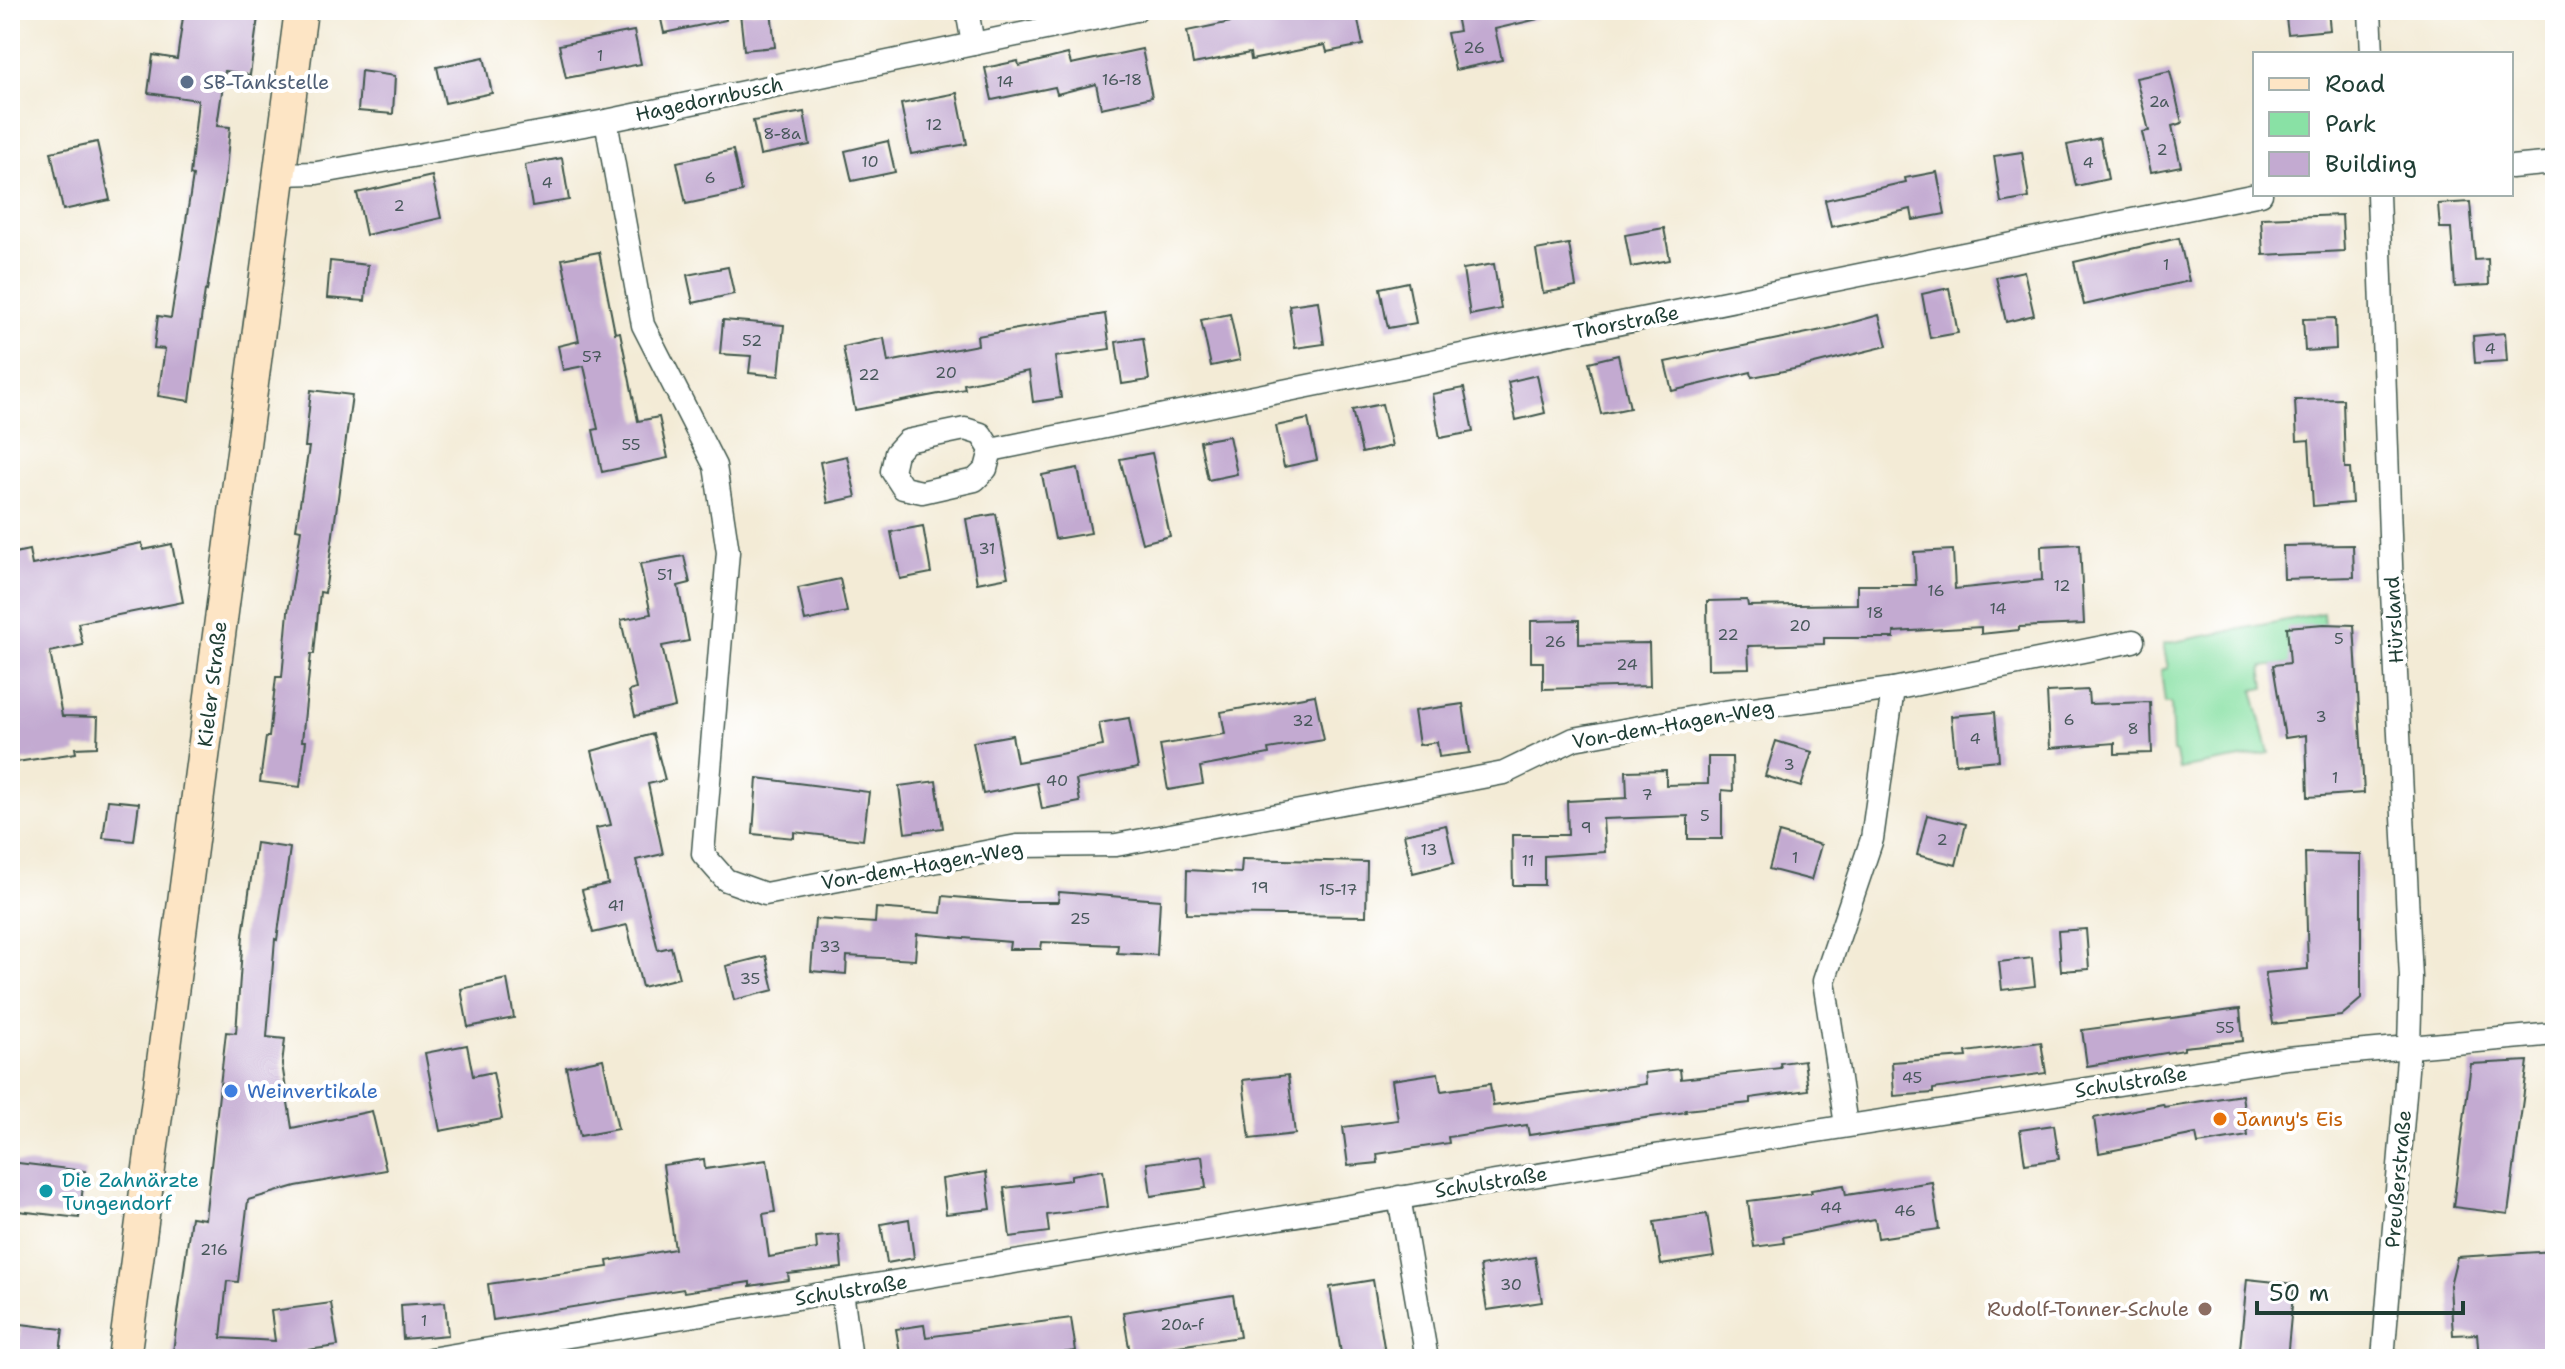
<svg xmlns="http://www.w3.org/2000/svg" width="2565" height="1369" viewBox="0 0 2565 1369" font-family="'Shantell Sans',sans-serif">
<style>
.green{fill:#89e1a5;stroke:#548f6c;stroke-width:2}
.building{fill:#c3aad1}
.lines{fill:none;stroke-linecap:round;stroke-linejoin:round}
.minor-casing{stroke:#3f574c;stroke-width:25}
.secondary-casing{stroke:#3f574c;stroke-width:35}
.minor{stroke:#fff;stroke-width:22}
.secondary{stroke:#fde5c5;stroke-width:32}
.service-dot{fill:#5c6f8a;stroke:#fff;stroke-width:3}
.shop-dot{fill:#3f7fe0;stroke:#fff;stroke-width:3}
.food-dot{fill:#e8710a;stroke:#fff;stroke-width:3}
.culture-dot{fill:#0f9aa8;stroke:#fff;stroke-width:3}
.education-dot{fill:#8d6e63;stroke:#fff;stroke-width:3}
.labels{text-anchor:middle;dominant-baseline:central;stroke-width:8;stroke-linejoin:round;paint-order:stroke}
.number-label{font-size:16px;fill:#48585b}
.service-label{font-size:20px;fill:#4e5e75;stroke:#fff;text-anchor:start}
.street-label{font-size:20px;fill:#1f3d34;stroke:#fff}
.shop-label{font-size:20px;fill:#366cbe;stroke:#fff;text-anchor:start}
.food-label{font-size:20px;fill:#c56008;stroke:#fff;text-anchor:start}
.culture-label{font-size:20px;fill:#0d838f;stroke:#fff;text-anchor:start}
.education-label{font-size:20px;fill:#785e54;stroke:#fff;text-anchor:end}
</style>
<rect width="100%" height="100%" fill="#fff"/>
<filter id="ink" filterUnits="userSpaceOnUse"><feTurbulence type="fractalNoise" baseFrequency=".0125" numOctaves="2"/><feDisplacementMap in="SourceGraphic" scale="16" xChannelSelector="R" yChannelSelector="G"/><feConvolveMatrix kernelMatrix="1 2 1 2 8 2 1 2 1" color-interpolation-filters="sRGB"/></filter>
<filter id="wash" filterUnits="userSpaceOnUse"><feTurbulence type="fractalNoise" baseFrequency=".006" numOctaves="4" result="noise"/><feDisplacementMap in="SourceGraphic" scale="32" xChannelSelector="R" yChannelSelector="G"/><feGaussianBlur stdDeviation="1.8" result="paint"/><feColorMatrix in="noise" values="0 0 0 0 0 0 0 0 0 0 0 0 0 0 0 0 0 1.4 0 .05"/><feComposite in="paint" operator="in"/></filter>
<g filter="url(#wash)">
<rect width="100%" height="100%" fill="#f3ebd6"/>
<polygon class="green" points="2323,613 2324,624 2304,662 2262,667 2265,688 2253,690 2269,753 2179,769 2176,753 2173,752 2171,703 2165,703 2161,670 2168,668 2163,644"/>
<g id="blocks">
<g class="building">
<polygon points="184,10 259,10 250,75 225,71 217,126 230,127 226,171 207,291 205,290 190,401 158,396 165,349 154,348 158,316 171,318 193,176 190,175 198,100 148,93 153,55 177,59"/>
<polygon points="659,10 725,10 726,20 664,33"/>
<polygon points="771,10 775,47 744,50 740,13"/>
<polygon points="1290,10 1356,10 1363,45 1327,52 1325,45 1251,60 1250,53 1193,64 1187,31"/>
<polygon points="1455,10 1537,10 1538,19 1495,29 1502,60 1455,70 1447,33 1459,31"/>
<polygon points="2285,10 2328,10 2330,30 2288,34"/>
<polygon points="634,31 641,64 566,78 559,45"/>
<polygon points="1142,49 1152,97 1101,108 1096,84 1057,94 1055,87 992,100 985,68 1018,61 1019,66 1068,54 1071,64"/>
<polygon points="484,57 492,93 445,103 437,67"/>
<polygon points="361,71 395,76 393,114 358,111"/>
<polygon points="2170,71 2182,123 2172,126 2181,166 2151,172 2142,132 2149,131 2136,78"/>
<polygon points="957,93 967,144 911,154 901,104"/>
<polygon points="804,112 810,145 760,155 753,121"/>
<polygon points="2100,138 2108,179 2076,186 2067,145"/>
<polygon points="888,141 895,172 852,181 845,151"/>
<polygon points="97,142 110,200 63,210 51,152"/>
<polygon points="733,150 742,192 686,204 677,162"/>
<polygon points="2022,152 2029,198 2001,203 1994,156"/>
<polygon points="562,158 569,200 532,206 525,165"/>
<polygon points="1937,172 1945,214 1913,220 1911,209 1831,227 1825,200 1906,182 1905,178"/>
<polygon points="432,176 441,218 366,235 357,193"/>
<polygon points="2470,202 2475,260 2488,259 2489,285 2455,287 2451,228 2440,228 2438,204"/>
<polygon points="2342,215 2344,251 2263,255 2261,218"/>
<polygon points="1664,228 1670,260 1631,267 1625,235"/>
<polygon points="2179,238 2189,281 2084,305 2074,262"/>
<polygon points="1569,244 1576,287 1543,293 1536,250"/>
<polygon points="599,252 615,333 620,332 638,421 659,417 668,458 602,472 593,430 598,429 584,366 563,370 558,346 579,341 562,259"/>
<polygon points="330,261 368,265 365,301 327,298"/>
<polygon points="1494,264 1501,309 1470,315 1463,269"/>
<polygon points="728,267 734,294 693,303 687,275"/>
<polygon points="2024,271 2034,315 2006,322 1996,277"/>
<polygon points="1408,282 1416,323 1388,328 1380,288"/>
<polygon points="1949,288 1958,333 1930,338 1922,294"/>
<polygon points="1318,301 1324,344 1295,348 1289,305"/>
<polygon points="1105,314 1110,349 1055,357 1061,398 1033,402 1029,371 964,384 965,389 855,410 843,347 884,338 888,362 978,345 977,336"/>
<polygon points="1230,314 1240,360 1211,366 1201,320"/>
<polygon points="1879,315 1887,346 1794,369 1752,377 1751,372 1672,391 1665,362 1832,328"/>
<polygon points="2335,318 2336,349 2305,351 2303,319"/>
<polygon points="723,320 784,325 779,376 749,373 751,356 720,354"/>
<polygon points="2505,333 2507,361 2475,363 2473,336"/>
<polygon points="1143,338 1149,380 1122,384 1116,342"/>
<polygon points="1618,355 1630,408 1601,414 1589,362"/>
<polygon points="1537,375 1545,413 1516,420 1508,382"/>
<polygon points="1464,388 1473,432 1440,438 1432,394"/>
<polygon points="311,390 352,395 325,593 320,592 314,654 311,654 302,741 306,741 300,787 260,782 266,737 269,737 276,677 282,677 288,612 301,530 296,529 309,447 305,447"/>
<polygon points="2343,399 2345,468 2350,468 2352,503 2313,506 2309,440 2297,441 2295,400"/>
<polygon points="1382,404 1392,446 1362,453 1352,410"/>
<polygon points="1308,419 1317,460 1284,467 1276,426"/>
<polygon points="1229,436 1237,474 1208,480 1200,441"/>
<polygon points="1152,453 1170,536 1142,543 1120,459"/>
<polygon points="847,456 856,497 828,503 820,462"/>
<polygon points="1078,468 1091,533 1055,539 1042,475"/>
<polygon points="996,514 1008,577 977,583 966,519"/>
<polygon points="923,526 931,573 900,579 891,532"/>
<polygon points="142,543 143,550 172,544 183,602 78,623 83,645 50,652 62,716 98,717 97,747 75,748 76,753 10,763 10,554 29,550 32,565"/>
<polygon points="2080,544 2084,624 2019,627 2019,630 1981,634 1981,627 1894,632 1894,638 1824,638 1824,644 1748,646 1749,668 1708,669 1707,601 1747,600 1748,606 1857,604 1857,585 1916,585 1914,552 1953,550 1955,589 2042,580 2041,546"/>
<polygon points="2353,545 2354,577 2284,579 2283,546"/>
<polygon points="684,556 690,583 678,586 689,641 662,646 675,707 635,716 629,691 636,689 621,620 651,614 640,564"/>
<polygon points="840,579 847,612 805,621 798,588"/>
<polygon points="1579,620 1579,644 1649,643 1650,686 1543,689 1543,662 1531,662 1531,621"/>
<polygon points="2324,624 2354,625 2364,793 2308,797 2306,735 2285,738 2273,665 2290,663 2287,627"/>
<polygon points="2088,690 2089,704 2150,702 2152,753 2115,754 2115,743 2050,748 2047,692"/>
<polygon points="1315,695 1324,740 1268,749 1269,754 1200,767 1203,784 1168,790 1160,745 1225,734 1221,712"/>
<polygon points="1463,704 1470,753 1439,757 1437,742 1419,745 1414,711"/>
<polygon points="1995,712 1999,760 1956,764 1951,716"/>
<polygon points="1129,718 1138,768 1076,780 1080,802 1042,809 1037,783 983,794 973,742 1012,735 1017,762 1103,746 1099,723"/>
<polygon points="653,734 665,780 648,784 663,854 636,860 658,950 671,947 679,978 642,987 627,925 593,933 582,890 608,884 596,828 611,825 592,751"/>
<polygon points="1776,741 1812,752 1801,787 1765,776"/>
<polygon points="1708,757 1732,757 1733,791 1722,790 1722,839 1688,839 1688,816 1603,819 1605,852 1544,856 1544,885 1513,885 1512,835 1568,835 1567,801 1627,798 1626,771 1666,770 1666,785 1708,784"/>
<polygon points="757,778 869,792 863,840 794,832 794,838 753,834"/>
<polygon points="936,781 943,828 905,833 899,786"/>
<polygon points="108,800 139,803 134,841 103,838"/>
<polygon points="1927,815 1966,824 1956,865 1917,855"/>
<polygon points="1446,825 1454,863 1413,873 1404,834"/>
<polygon points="1779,833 1821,845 1811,880 1769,869"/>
<polygon points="256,843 290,848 277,940 275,939 267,1037 285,1039 282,1064 292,1128 372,1111 386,1170 296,1186 248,1200 238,1282 227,1281 221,1338 275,1341 271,1311 331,1303 338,1346 277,1354 277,1359 172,1359 191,1217 205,1219 226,1032 236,1033 243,935"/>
<polygon points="2305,853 2361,854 2361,999 2341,1016 2273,1024 2265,973 2308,969"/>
<polygon points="1242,859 1367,862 1366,916 1186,914 1187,870 1241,873"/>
<polygon points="1059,892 1160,900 1157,955 1117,953 1118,945 1042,942 1041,949 1009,949 1010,942 917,934 915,960 847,956 846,974 811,971 815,919 875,923 876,908 941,913 943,896 1011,902 1058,902"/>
<polygon points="2086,929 2089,969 2061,971 2058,931"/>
<polygon points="766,956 774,990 734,1000 726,966"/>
<polygon points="2032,958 2035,986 2002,990 1999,962"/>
<polygon points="507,979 514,1018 468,1027 461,989"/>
<polygon points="2240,1009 2243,1041 2184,1047 2184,1050 2087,1066 2082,1030"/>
<polygon points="2041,1042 2046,1073 1933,1089 1933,1093 1894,1096 1892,1062 1967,1057 1966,1052"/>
<polygon points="467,1045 473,1076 493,1072 502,1119 440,1131 425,1053"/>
<polygon points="603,1059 618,1129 580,1136 566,1067"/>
<polygon points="1804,1060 1808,1090 1750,1098 1750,1103 1685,1110 1686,1112 1529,1135 1527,1125 1448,1137 1449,1143 1377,1154 1378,1163 1348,1166 1343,1127 1398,1120 1392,1080 1438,1073 1441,1091 1490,1084 1493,1106 1646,1084 1645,1073 1680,1069 1681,1079 1781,1068 1780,1063"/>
<polygon points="2528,1061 2508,1214 2453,1207 2471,1064"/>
<polygon points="1288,1075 1295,1134 1250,1139 1243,1080"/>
<polygon points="2242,1095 2248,1136 2198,1144 2196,1134 2099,1153 2094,1118 2163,1104 2164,1107"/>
<polygon points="2054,1125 2059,1159 2025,1164 2020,1130"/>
<polygon points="1202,1156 1206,1188 1151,1196 1147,1163"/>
<polygon points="704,1159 705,1169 767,1160 775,1212 763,1214 769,1257 817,1249 816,1237 839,1235 842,1268 788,1274 789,1280 750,1286 750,1282 684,1292 683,1289 493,1320 488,1284 608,1267 607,1261 675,1249 663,1165"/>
<polygon points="10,1162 85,1171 79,1218 10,1210"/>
<polygon points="1103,1170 1108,1207 1047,1215 1049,1232 1010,1237 1004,1188 1071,1180 1071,1175"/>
<polygon points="986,1172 991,1209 946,1214 942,1179"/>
<polygon points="1932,1182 1939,1229 1878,1238 1875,1219 1783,1237 1784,1243 1754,1247 1748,1201 1812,1193 1811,1190 1844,1185 1846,1195"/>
<polygon points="1707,1214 1714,1257 1661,1265 1654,1222"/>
<polygon points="909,1219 914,1258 887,1263 881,1224"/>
<polygon points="2555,1251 2555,1359 2479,1359 2477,1334 2453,1335 2450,1285 2457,1257"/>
<polygon points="1535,1257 1542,1302 1487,1310 1480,1266"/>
<polygon points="2247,1279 2294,1284 2287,1359 2239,1359"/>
<polygon points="1373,1280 1386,1359 1342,1359 1330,1287"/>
<polygon points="1233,1295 1240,1337 1130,1353 1123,1312"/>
<polygon points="445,1302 448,1335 403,1339 401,1305"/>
<polygon points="1071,1318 1076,1351 1012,1359 901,1359 896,1329 924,1325 926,1337"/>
<polygon points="21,1324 63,1329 59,1359 17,1359"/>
</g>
</g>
</g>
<g filter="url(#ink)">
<use href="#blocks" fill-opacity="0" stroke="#3f574c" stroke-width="2"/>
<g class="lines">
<defs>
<g id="minor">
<polyline points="967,10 973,44"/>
<polyline points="2370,10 2372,54"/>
<polyline points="606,121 643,325 715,466 728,552 703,854 726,880 765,894 1017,846 1116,845 1504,773 1574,739 1717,713 1893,689 2133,641"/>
<polyline points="2511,167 2555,163"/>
<polyline points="280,174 317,173 606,121 1136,10"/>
<polyline points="2378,194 2392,592 2411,978 2409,1046 2383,1359"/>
<polygon points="965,429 981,434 991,450 986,469 975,480 922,492 903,488 892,471 896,453 907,441"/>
<polyline points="991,450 2261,194"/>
<polyline points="1846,1125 1824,981 1872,839 1893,689"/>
<polyline points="1399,1197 1427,1359"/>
<polyline points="842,1291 851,1359"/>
<polyline points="430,1359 1616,1162 2287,1058 2555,1034"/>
</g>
<polyline id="secondary" points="124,1359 301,10"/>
</defs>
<use href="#minor" class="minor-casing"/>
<use href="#secondary" class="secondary-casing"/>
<use href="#minor" class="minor"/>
<use href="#secondary" class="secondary"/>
</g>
</g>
<circle class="service-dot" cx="187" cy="82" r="8"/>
<circle class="shop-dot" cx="231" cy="1091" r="8"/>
<circle class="food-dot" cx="2220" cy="1119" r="8"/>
<circle class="culture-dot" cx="46" cy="1191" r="8"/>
<circle class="education-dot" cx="2205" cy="1309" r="8"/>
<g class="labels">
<g class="number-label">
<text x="1474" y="47">26</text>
<text x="600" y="55">1</text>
<text x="1122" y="79">16-18</text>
<text x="1005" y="81">14</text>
<text x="2159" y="101">2a</text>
<text x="934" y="124">12</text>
<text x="782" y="133">8-8a</text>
<text x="2162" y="149">2</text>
<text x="870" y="161">10</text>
<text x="2088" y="162">4</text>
<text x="710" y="177">6</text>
<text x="547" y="182">4</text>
<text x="399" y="205">2</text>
<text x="2166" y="264">1</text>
<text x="752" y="340">52</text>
<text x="2490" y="348">4</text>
<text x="592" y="356">57</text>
<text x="946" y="372">20</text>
<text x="869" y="374">22</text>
<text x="631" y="444">55</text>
<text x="987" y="548">31</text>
<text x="665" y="574">51</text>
<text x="2062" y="585">12</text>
<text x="1936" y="590">16</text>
<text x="1998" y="608">14</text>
<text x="1875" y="612">18</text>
<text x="1800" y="625">20</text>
<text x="1728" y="634">22</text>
<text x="2339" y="638">5</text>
<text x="1555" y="641">26</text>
<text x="1627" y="664">24</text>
<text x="2321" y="716">3</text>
<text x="2069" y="719">6</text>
<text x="1303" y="720">32</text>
<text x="2133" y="728">8</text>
<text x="1975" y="738">4</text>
<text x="1789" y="764">3</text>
<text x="2335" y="777">1</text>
<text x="1057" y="780">40</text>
<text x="1647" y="794">7</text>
<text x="1705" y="815">5</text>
<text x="1586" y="827">9</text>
<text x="1942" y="839">2</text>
<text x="1429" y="849">13</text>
<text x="1795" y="857">1</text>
<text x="1528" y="860">11</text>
<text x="1260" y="887">19</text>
<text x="1338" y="889">15-17</text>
<text x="616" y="905">41</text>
<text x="1080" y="918">25</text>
<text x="830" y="946">33</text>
<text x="750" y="978">35</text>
<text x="2225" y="1027">55</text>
<text x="1912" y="1077">45</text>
<text x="1831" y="1207">44</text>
<text x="1905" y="1210">46</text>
<text x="214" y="1249">216</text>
<text x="1511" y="1284">30</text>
<text x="424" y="1320">1</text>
<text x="1182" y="1324">20a-f</text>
</g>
<g class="service-label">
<text x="203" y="82">SB-Tankstelle</text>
</g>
<g class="street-label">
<text transform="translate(709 99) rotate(-12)">Hagedornbusch</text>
<text transform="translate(1626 322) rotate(-11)">Thorstraße</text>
<text transform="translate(2394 620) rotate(-93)">Hürsland</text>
<text transform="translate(212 684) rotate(-83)">Kieler Straße</text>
<text transform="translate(1673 724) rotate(-10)">Von-dem-Hagen-Weg</text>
<text transform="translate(922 865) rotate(-10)">Von-dem-Hagen-Weg</text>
<text transform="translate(2131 1082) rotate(-9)">Schulstraße</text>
<text transform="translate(2398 1179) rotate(-85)">Preußerstraße</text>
<text transform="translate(1491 1182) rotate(-9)">Schulstraße</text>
<text transform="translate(851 1290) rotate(-9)">Schulstraße</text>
</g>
<g class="shop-label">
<text x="247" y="1091">Weinvertikale</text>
</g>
<g class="food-label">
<text x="2236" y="1119">Janny's Eis</text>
</g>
<g class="culture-label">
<text x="62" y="1180">Die Zahnärzte<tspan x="62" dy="23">Tungendorf</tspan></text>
</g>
<g class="education-label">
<text x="2189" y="1309">Rudolf-Tonner-Schule</text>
</g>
</g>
<rect width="2565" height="1369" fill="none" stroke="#fff" stroke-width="40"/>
<rect x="2253" y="52" width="260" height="144" fill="#ffffff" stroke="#a5b1ae" stroke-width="2"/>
<rect x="2269" y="78" width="40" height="12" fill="#fde5c5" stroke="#a5b1ae" stroke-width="2"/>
<text x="2325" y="92" font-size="24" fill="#1f3d34">Road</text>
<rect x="2269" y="112" width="40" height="24" fill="#89e1a5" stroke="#a5b1ae" stroke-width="2"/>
<text x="2325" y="132" font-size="24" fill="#1f3d34">Park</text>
<rect x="2269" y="152" width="40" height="24" fill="#c3aad1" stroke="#a5b1ae" stroke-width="2"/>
<text x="2325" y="172" font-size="24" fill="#1f3d34">Building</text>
<path d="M2257 1301v12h206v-12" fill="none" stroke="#1f3d34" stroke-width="4"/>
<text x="2269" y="1301" font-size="24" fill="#1f3d34" stroke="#ffffff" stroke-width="6" paint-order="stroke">50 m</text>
</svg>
